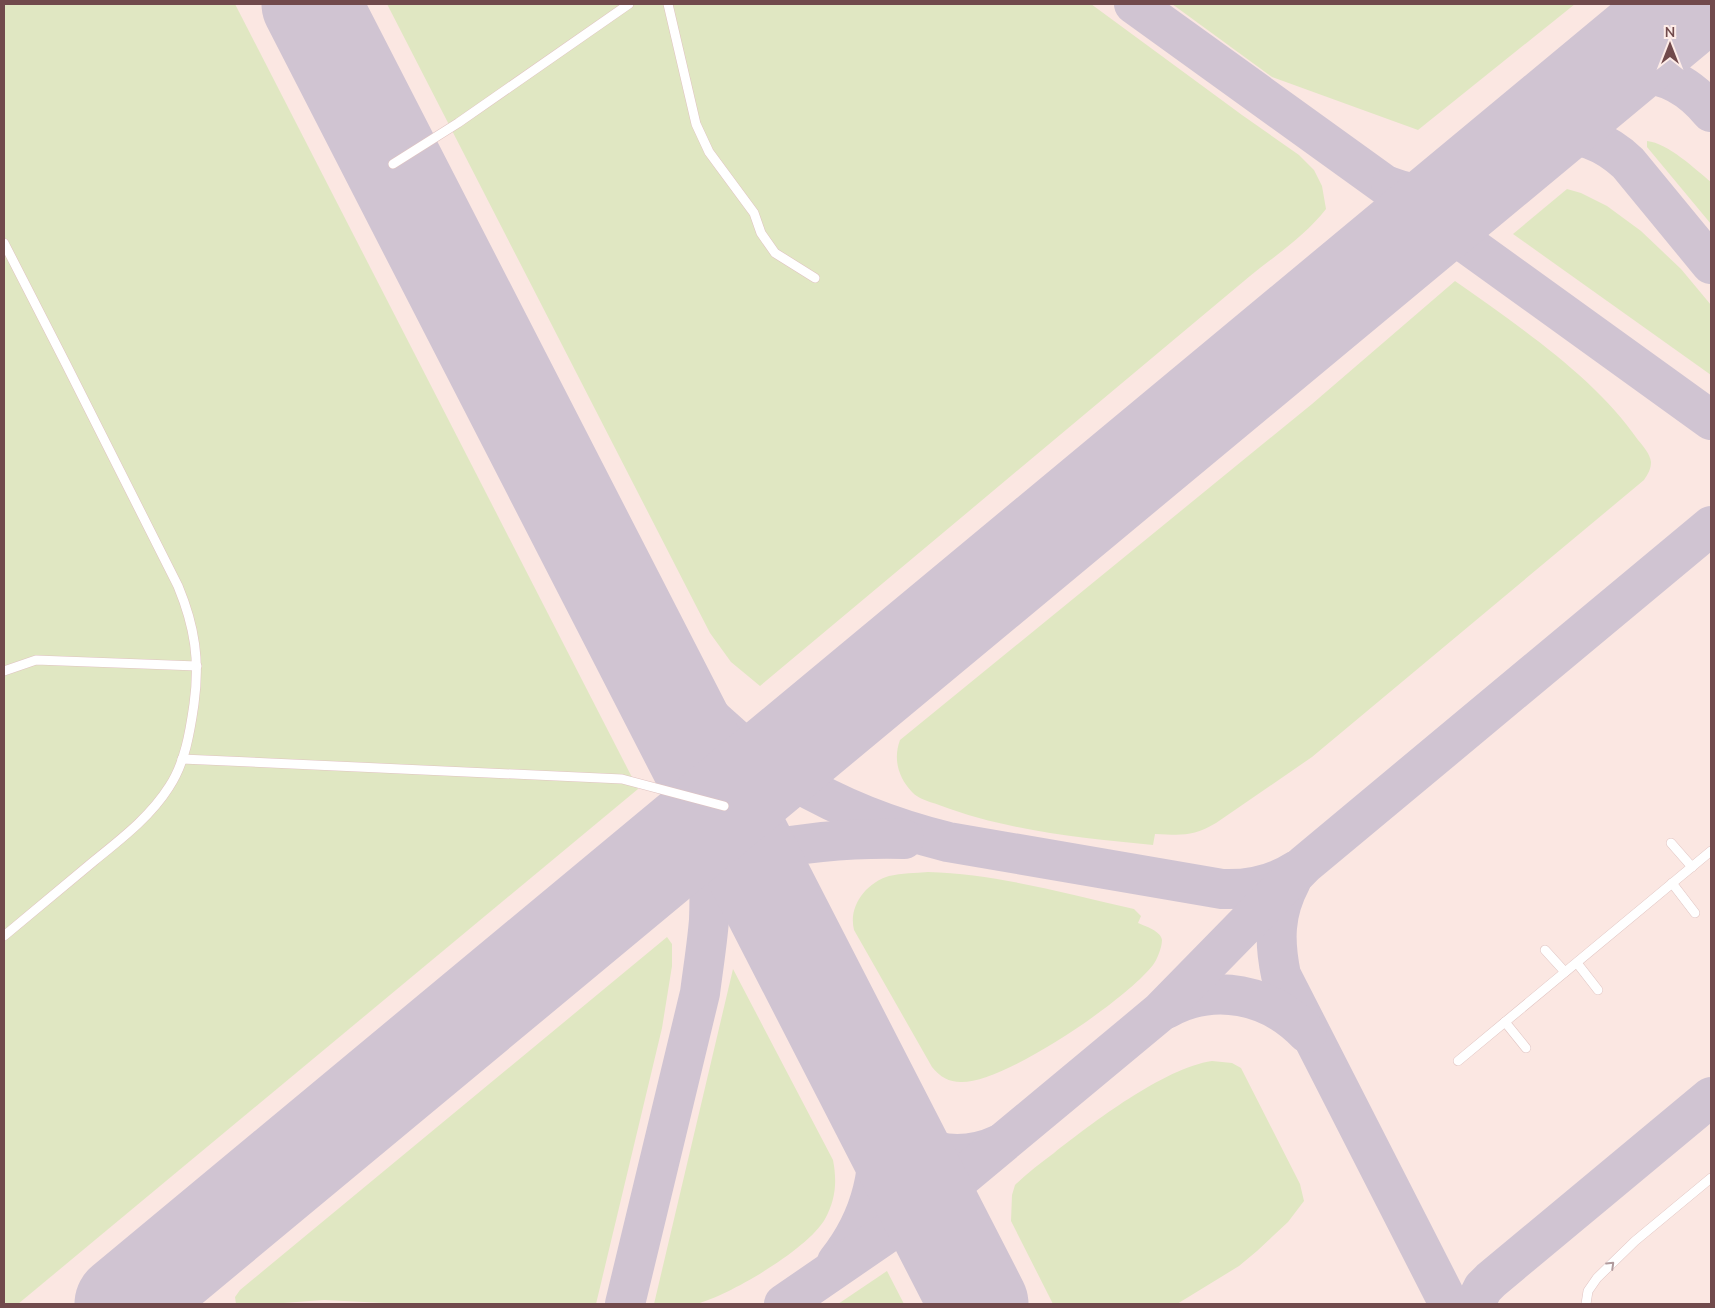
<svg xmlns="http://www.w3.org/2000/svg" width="1715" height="1308" viewBox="0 0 1715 1308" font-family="'Nunito Sans',sans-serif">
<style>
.green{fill:#e0e7c2}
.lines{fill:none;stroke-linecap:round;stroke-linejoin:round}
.taxiway{stroke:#d0c4d2;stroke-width:40}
.runway{stroke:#d0c4d2;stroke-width:99}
.lane-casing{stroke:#e0c3c1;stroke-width:10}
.lane{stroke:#fff;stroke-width:9}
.oneway{stroke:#b19b9d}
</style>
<rect width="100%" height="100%" fill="#fbe7e2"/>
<g class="green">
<polygon points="4,4 235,4 638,789 18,1304 4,1304"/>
<path d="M 387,4 L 1091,4 L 1242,115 L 1299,155 L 1314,170 L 1322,186 L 1326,209 C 1305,236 1276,255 1250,276 L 760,686 L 731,662 L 710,633 Z"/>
<polygon points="1172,4 1575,4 1418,130 1272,77"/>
<path d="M 1647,141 C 1668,143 1695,169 1711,182 L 1711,224 L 1647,147 Z"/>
<polygon points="1567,189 1581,193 1607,206 1641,231 1681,269 1711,305 1711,375 1513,234"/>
<path d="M 1455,281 C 1517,325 1595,377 1638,440 C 1643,446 1650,454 1651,462 C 1651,469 1648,474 1644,480 L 1312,757 L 1216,823 C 1192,837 1182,835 1155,834 L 1153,845 C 1081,838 1008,831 939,805 C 931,802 918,799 912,792 C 898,777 893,759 900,740 L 1312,404 Z"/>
<path d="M 928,872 C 998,874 1066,894 1134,909 L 1141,916 L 1138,923 C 1145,926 1161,931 1162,940 C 1162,947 1157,960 1153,965 C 1126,1000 1005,1083 961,1082 C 949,1082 940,1077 932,1067 L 854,930 C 848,906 866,883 889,876 C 902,873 915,873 928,872 Z"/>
<polygon points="667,937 672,944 672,966 662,1028 596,1304 404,1304 324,1300 270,1304 236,1304 235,1297 240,1290"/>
<path d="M 733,969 L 833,1160 C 837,1181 836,1199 825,1219 C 808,1249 730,1295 696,1304 C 683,1307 667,1304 654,1304 Z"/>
<path d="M 1212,1061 L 1232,1063 L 1241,1068 L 1300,1184 L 1304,1201 L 1288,1222 L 1257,1251 L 1239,1266 L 1177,1304 L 1053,1304 L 1011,1221 L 1012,1195 L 1015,1185 C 1027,1173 1041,1163 1054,1153 C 1092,1123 1164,1068 1212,1061 Z"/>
<polygon points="887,1271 904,1304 838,1304"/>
</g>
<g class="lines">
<g class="taxiway">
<polyline points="1134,4 1711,420"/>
<path d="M 1589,87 C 1636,62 1678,72 1711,112"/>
<path d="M 1508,153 C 1520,146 1533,139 1547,136 C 1577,129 1607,143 1628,163 L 1711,264"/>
<path d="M 1391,187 C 1419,198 1443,194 1471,184"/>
<path d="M 615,595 C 696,729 796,804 948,842 L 1222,889 C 1248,890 1273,885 1295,871"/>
<path d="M 1291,881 C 1274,913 1274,941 1281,975 L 1449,1304"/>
<path d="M 588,919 C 614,905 639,892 666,881 C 741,850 823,837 904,839"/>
<path d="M 1166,1009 C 1214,982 1270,994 1307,1033"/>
<path d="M 876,1104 C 883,1114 890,1124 898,1132 C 927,1157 966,1160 1000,1144"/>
<path d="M 837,1262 C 871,1219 886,1165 873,1111 C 868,1093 860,1075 853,1058"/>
<path d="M 625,1304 L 700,993 C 703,969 707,945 709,920 C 712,848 699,777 673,710"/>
<polyline points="784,1304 928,1205 1160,1012 1304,865 1711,526"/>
<polyline points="1475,1304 1483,1288 1491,1280 1711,1097"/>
</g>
<g class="runway">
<polyline points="311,4 979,1304"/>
<polyline points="124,1304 1689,4"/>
</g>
<defs>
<g id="lane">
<polyline points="668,4 696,124 709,152 754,213 761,233 775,253 815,278"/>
<polyline points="393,164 458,123 629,4"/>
<path d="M 4,243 L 65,362 L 178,586 C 195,627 200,661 194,704 C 190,732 185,763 169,787 C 150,817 121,839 94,861 C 64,886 34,911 4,936"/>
<polyline points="4,671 36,660 197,666"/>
<polyline points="182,759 622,779 724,806"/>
<polyline points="1671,843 1692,867"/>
<polyline points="1672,883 1695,913"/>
<polyline points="1545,950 1565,972"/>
<polyline points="1577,963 1598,990"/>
<polyline points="1505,1022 1526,1048"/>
<polyline points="1458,1061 1711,851"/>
<polyline points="1586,1304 1588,1291 1597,1278 1635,1241 1711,1178"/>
</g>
</defs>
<use href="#lane" class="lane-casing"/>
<use href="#lane" class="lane"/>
</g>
<defs><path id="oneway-chevron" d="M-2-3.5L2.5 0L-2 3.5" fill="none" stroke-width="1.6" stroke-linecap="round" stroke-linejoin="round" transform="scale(1.25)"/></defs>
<use class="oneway" href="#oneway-chevron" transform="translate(1611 1265) rotate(-44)"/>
<rect width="1715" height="1308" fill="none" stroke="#714a4c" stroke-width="10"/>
<g transform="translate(1670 45)" stroke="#feece8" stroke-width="4" paint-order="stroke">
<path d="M0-4L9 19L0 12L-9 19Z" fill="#714a4c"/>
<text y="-8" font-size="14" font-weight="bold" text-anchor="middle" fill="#714a4c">N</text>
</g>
</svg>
